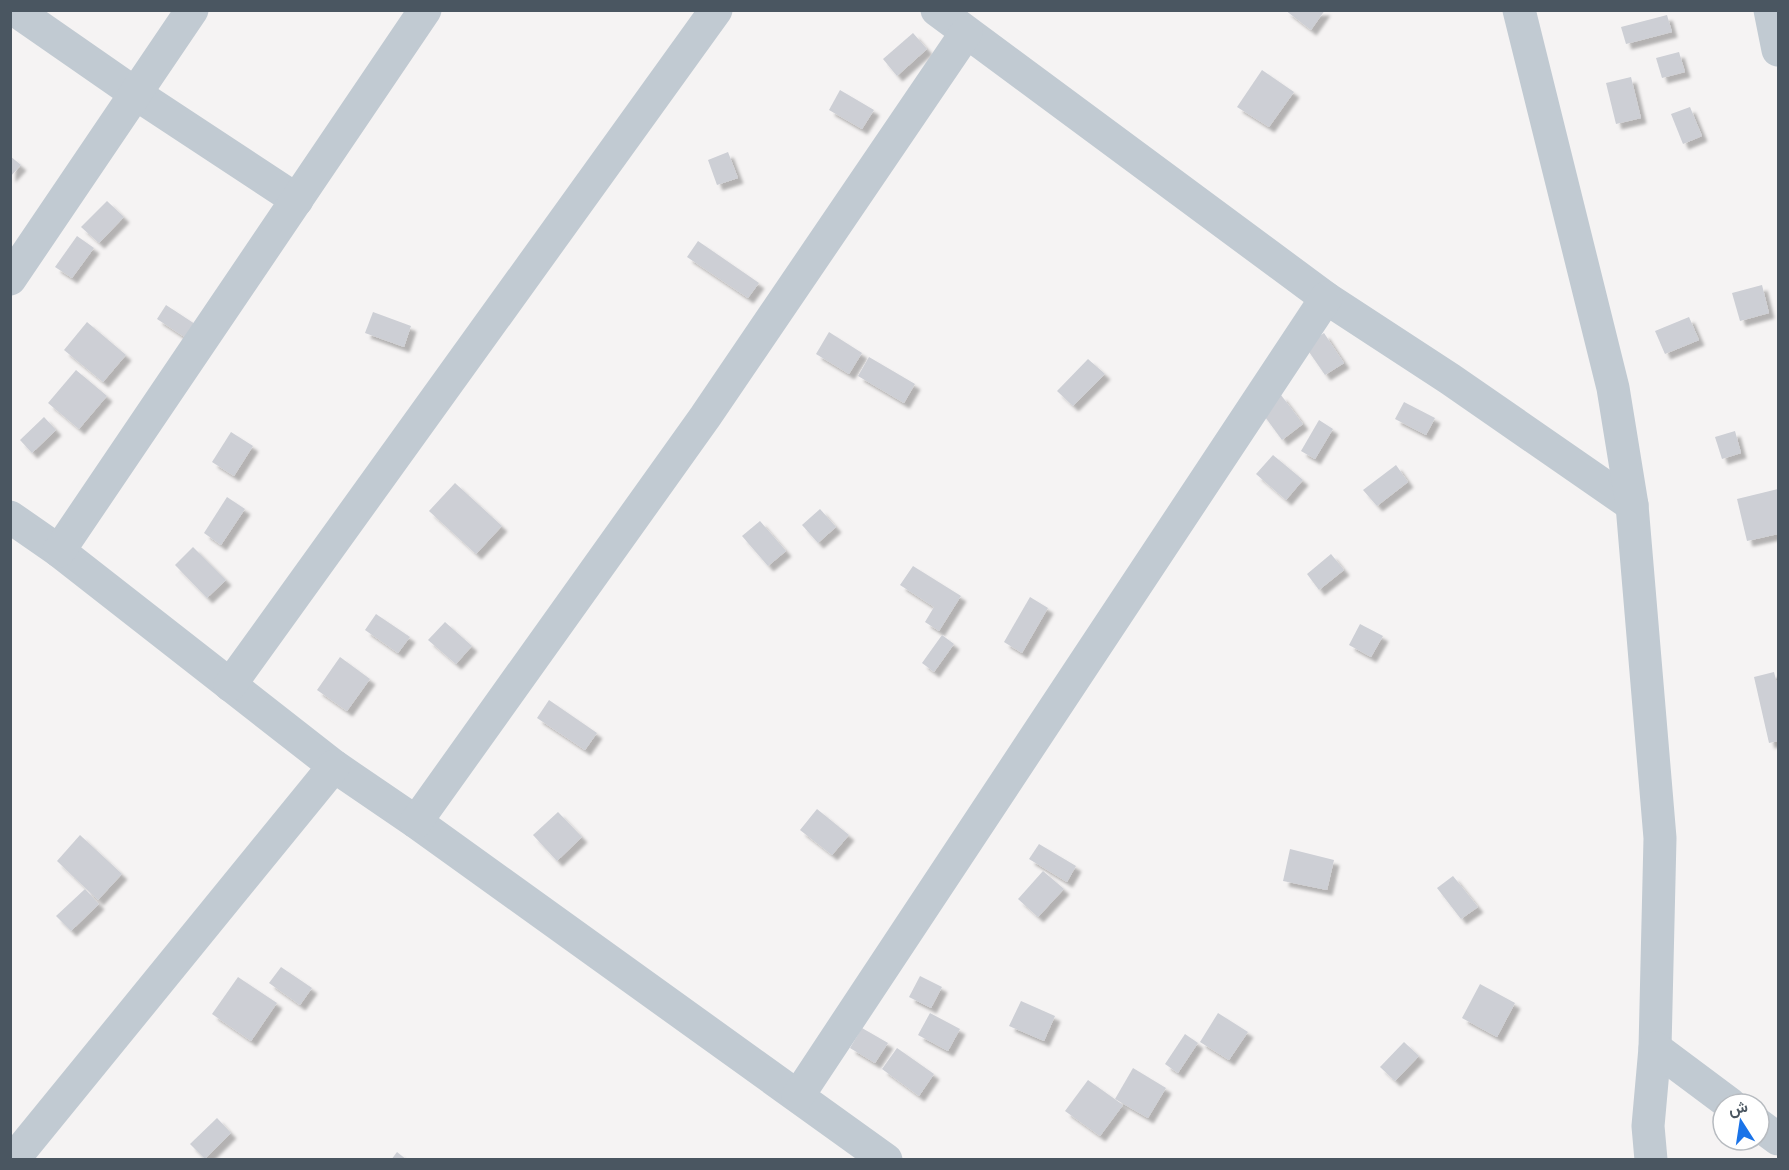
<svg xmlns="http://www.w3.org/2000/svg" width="1789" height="1170" viewBox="0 0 1789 1170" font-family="'Roboto Condensed',Vazirmatn,sans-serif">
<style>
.building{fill:#cdcfd5;filter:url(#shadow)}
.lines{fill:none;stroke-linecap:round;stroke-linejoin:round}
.street{stroke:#c1cad2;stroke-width:33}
</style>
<defs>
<filter id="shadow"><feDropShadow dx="5.5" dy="5.5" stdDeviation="1.5" flood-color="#0004"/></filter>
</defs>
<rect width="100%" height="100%" fill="#f5f3f3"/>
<g class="building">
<polygon points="1285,10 1325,10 1311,30"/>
<polygon points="1667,15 1672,32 1626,44 1621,27"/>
<polygon points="913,33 927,49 897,76 883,59"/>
<polygon points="1679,52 1685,72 1662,78 1656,58"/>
<polygon points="1262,70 1294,92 1269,127 1237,107"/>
<polygon points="1631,77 1641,118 1616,124 1606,83"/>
<polygon points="840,90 874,110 862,129 829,110"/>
<polygon points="1690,107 1702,136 1683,144 1671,114"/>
<polygon points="728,152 738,178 717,185 708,160"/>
<polygon points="10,156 21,165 10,177"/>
<polygon points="107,201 124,217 99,243 81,227"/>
<polygon points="77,236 94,248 72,278 55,267"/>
<polygon points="698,241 759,283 748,298 687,257"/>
<polygon points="1762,285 1769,313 1740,321 1732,293"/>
<polygon points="166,305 195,324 186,338 157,319"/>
<polygon points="373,312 411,326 404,347 365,333"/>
<polygon points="1689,317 1699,340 1665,354 1655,331"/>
<polygon points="87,322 126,355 103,382 64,350"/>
<polygon points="829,332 862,353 849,374 816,354"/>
<polygon points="1324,333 1344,363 1325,375 1305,346"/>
<polygon points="869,357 915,384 904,403 858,376"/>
<polygon points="1088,359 1105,374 1073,406 1057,391"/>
<polygon points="76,370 107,396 79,429 48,403"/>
<polygon points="1281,395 1303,424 1282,440 1260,410"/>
<polygon points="1404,402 1435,418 1426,435 1395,419"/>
<polygon points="44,417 56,430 32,453 20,440"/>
<polygon points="1319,420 1333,429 1315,459 1301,451"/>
<polygon points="1735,431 1741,453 1722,459 1715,437"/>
<polygon points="231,432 253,446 234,476 212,462"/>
<polygon points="1273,455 1303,480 1286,500 1256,474"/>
<polygon points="1396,465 1408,482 1377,506 1363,490"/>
<polygon points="455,483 502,526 476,554 429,511"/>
<polygon points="1778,489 1778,534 1747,541 1737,499"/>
<polygon points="227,497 245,509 221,545 204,533"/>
<polygon points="820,509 836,527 818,543 802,525"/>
<polygon points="760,521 786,551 768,566 742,536"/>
<polygon points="193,547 226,580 207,598 175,565"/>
<polygon points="1331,554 1344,570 1319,590 1307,574"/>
<polygon points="913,566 961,596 939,631 925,622 934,607 900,585"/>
<polygon points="1030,597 1048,608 1022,653 1004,642"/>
<polygon points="376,614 410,637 398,653 365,630"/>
<polygon points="445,622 472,646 456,664 428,640"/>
<polygon points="1360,624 1383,636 1371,657 1349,645"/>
<polygon points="942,635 954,644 934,672 922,663"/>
<polygon points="340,657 370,679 347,711 317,690"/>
<polygon points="1774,672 1778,688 1778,741 1769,743 1754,677"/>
<polygon points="549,700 597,733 585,750 537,718"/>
<polygon points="817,809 849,835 832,855 800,830"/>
<polygon points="558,812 582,837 557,861 533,835"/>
<polygon points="80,835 122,874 98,900 57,861"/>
<polygon points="1039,844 1076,866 1067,882 1029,859"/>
<polygon points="1290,849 1334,860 1327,890 1283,881"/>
<polygon points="1043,871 1064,889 1038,917 1018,899"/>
<polygon points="1453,876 1478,907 1461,919 1437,888"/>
<polygon points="85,889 99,904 71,931 56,916"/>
<polygon points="281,967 312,988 300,1005 269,983"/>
<polygon points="920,976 942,987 931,1008 909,997"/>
<polygon points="238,977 277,1003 251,1041 212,1014"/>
<polygon points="1480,984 1515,1003 1497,1037 1462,1018"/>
<polygon points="1021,1001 1055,1016 1044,1041 1009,1026"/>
<polygon points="930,1013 960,1029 948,1051 918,1035"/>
<polygon points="1218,1013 1248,1032 1229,1060 1200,1042"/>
<polygon points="862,1028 888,1043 875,1063 850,1048"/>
<polygon points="1185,1034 1198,1043 1178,1073 1165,1064"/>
<polygon points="1404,1042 1419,1056 1395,1081 1380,1067"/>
<polygon points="897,1048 934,1074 919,1096 882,1069"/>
<polygon points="1133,1068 1166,1088 1148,1118 1115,1099"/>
<polygon points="1088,1080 1123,1105 1100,1136 1065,1111"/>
<polygon points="217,1118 231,1133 205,1159 190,1144"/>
<polygon points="397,1152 407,1160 391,1160"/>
</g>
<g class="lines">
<g class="street">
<polyline points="15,10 136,94 297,200"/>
<polyline points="937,10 1326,298 1450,379 1632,505"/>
<polyline points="1519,10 1613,388 1632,505 1660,838 1655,1048 1648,1126 1651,1160"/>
<polyline points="1770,10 1778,50"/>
<polyline points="10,279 192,10"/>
<polyline points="10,517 59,551 334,766 416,822 886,1160"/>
<polyline points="59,551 425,10"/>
<polyline points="230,685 716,10"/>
<polyline points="416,822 705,417 966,33"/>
<polyline points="1655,1048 1730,1104"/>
<polyline points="798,1096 1326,298"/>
<polyline points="1759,1125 1778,1139"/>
<polyline points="13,1160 334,766"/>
</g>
</g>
<rect width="1789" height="1170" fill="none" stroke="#4a5661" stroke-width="24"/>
<g transform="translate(1741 1122) rotate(348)"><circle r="28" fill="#ffffff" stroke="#b7bbc0" stroke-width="1.5"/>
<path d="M0-4.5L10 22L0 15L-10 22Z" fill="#1a73e8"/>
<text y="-9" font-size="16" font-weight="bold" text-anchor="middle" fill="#4a5661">ش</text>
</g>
</svg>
